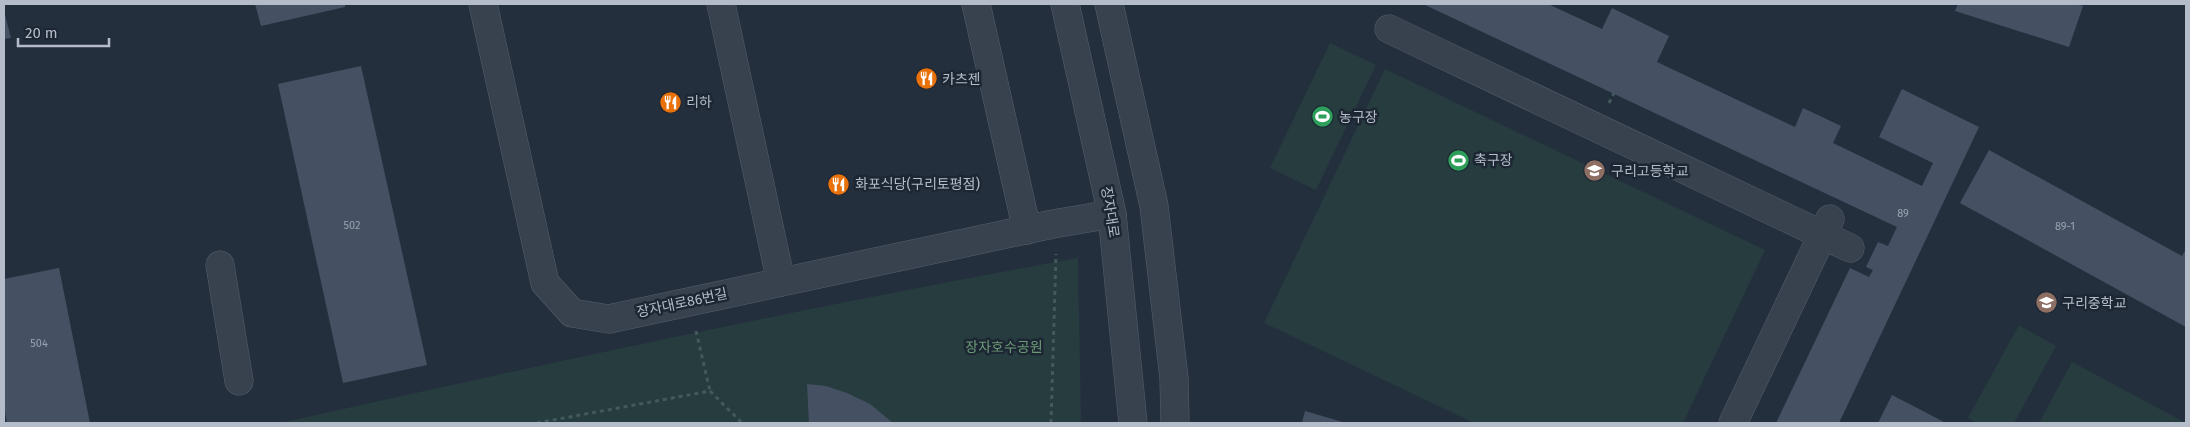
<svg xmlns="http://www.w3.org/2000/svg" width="2190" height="427" viewBox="0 0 2190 427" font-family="'Fira Sans','Noto Sans KR',sans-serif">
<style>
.green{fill:#263c3f}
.building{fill:#455162}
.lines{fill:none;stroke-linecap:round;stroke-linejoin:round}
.minor-casing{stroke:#565f6c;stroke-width:29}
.path{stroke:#44595c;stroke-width:3;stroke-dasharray:4 4;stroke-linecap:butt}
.minor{stroke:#38414e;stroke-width:28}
.labels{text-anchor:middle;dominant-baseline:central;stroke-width:5;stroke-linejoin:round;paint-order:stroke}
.number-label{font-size:11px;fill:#98a1af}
.poi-label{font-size:14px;fill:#b4bcc9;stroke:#1d2633;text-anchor:start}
.street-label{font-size:14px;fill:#b4bcc9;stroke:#1d2633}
.park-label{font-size:14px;fill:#6b9a76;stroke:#1d2633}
</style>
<rect width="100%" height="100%" fill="#242f3e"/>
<g class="green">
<polygon points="1330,43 1376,65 1316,190 1270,168"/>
<polygon points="1385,69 1765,250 1683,423 1474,423 1264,323"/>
<path d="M 1078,258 L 1081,423 L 280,423 C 545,364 810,306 1078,258 Z"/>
<polygon points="2019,325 2056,346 2014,423 1977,423 1968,418"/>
<polygon points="2072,362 2186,423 2039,423"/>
</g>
<g class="building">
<polygon points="255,4 345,4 345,7 261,26"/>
<polygon points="1423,4 1548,4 1602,29 1612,8 1669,36 1657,62 1795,127 1803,108 1841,126 1833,143 1922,186 1933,163 1879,137 1902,89 1979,127 1839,423 1776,423 1850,268 1869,277 1873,270 1866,267 1878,242 1888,246 1897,227"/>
<polygon points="1958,4 2076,4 2083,6 2069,47 1955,11"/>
<polygon points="4,11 11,38 4,39"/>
<polygon points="361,66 427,365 343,383 278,84"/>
<polygon points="1989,150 2182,256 2186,249 2186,327 1960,203"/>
<polygon points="59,268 90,423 7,423 4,407 4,279"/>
<polygon points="807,384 826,386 847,393 870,404 893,423 809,423"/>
<polygon points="1892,395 1946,423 1878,423"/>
<polygon points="1305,411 1346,423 1302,423"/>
</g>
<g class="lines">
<defs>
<g id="minor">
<polyline points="483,4 545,283 572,313 609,319 1053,224 1112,214"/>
<polyline points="721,4 781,282"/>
<polyline points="976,4 1027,230"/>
<polyline points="1065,4 1112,214 1133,423"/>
<polyline points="1109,4 1154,206 1174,378 1175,423"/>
<polyline points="1389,29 1850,248"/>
<polyline points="220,265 239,381"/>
<polyline points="1733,423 1830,219"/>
</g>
</defs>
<use href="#minor" class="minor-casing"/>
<g class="path">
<polyline points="1609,103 1614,93"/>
<polyline points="696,331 710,391"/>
<polyline points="537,423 710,391 742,423"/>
<polyline points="1051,423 1056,254"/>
</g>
<use href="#minor" class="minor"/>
</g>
<defs>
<symbol id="restaurant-disc" viewBox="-11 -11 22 22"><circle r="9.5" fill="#e8710a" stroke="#1d2633"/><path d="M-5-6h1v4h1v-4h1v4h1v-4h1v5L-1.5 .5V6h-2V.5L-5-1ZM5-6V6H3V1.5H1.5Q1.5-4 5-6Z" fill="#fff"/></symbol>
<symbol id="stadium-disc" viewBox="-11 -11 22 22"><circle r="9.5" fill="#2e9e5b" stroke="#1d2633"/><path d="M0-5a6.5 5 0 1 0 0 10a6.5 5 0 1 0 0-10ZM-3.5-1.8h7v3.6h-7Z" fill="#fff"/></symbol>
<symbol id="school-disc" viewBox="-11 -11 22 22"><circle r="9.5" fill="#8d6e63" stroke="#1d2633"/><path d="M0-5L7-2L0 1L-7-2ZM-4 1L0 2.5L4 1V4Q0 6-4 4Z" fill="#fff"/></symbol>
</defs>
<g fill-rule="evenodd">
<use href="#restaurant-disc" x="914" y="66" width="25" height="25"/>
<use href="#restaurant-disc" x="658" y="90" width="25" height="25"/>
<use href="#stadium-disc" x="1310" y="104" width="25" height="25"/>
<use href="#stadium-disc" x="1446" y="148" width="25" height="25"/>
<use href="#school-disc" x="1582" y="158" width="25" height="25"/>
<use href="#restaurant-disc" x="826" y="172" width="25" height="25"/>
<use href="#school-disc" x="2034" y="290" width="25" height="25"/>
</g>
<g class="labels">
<g class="number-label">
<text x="1903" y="213">89</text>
<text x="352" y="225">502</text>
<text x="2065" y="226">89-1</text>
<text x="39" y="343">504</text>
</g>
<g class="poi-label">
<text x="942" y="79">카츠젠</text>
<text x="686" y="102">리하</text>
<text x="1339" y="117">농구장</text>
<text x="1474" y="160">축구장</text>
<text x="1611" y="171">구리고등학교</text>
<text x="855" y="184">화포식당(구리토평점)</text>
<text x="2062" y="303">구리중학교</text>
</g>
<g class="street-label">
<text transform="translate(1110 212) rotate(81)">장자대로</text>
<text transform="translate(682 303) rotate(-12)">장자대로86번길</text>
</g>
<g class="park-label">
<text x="1004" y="347">장자호수공원</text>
</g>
</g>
<rect width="2190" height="427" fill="none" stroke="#b4bcc9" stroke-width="10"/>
<path d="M18 38v8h91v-8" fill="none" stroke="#b4bcc9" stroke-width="2.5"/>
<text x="25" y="38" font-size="15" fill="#b4bcc9" stroke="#1d2633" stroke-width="4" paint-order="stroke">20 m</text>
</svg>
